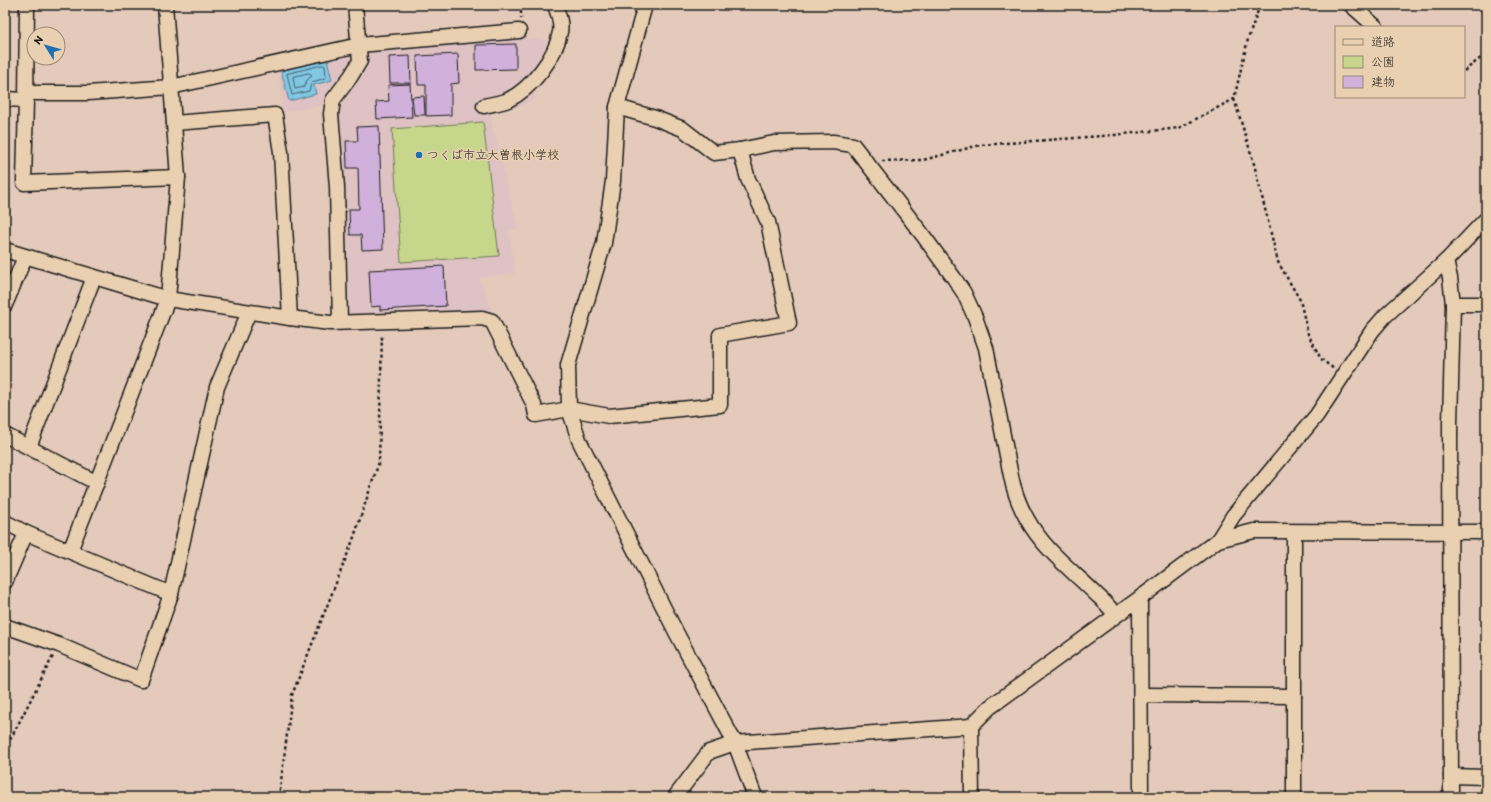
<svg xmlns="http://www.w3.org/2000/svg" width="1491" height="802" viewBox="0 0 1491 802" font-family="Itim,'Klee One',sans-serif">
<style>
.built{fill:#dec2c4}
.green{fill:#c6d78b;stroke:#717a54}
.water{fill:#82c7e3;stroke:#598393}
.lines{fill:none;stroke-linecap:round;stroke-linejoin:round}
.shore{stroke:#45606c;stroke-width:1}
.building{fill:#d1b0dc;stroke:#1c1c1c}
.minor-casing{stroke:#1c1c1c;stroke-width:17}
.path{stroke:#1c1c1c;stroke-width:2.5;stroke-dasharray:3 3;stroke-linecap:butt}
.minor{stroke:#e9d0b1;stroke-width:14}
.poi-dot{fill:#1f6fb2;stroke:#e9d0b1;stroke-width:1.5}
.labels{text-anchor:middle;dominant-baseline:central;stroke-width:3;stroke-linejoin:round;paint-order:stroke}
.poi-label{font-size:12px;fill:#1c1c1c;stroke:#e9d0b1;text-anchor:start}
</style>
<rect width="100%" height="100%" fill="#e4caba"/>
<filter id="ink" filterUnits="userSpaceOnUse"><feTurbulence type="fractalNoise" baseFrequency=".025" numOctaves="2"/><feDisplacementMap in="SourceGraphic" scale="8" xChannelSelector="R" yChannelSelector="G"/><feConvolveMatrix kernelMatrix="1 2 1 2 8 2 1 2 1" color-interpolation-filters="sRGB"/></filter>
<g filter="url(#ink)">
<polygon class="built" points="517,38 548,40 543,57 531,73 522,83 537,98 521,106 489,112 518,229 508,230 515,273 479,278 493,314 476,311 464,313 346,315 335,103 283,112 278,68 365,48"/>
<polygon class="green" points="483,122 499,256 401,262 392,129"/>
<polygon class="water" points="327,59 332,80 314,85 316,94 289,101 281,71"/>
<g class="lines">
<g class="shore">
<polygon points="323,65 325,66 326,78 312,82 309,91 292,95 287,74"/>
<polygon points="309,73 311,74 312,76 307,80 304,87 295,89 293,77"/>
</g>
</g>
<g class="building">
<polygon points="516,44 516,69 476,70 476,45"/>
<polygon points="458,54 459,83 451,84 451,115 426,116 426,85 418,85 417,56"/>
<polygon points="410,56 411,83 390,83 389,57"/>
<polygon points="410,84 412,117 377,119 376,102 389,101 388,85"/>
<polygon points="424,96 425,115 414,115 412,97"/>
<polygon points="379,126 383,249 362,250 361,235 350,235 349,209 359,209 358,168 347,168 346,141 358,141 357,127"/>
<polygon points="444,266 446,306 380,310 380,306 371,307 369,270"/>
</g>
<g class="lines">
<defs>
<g id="minor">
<polyline points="645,5 617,107 613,181 604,243 568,365 569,409 579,440 676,632 735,743 755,797"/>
<polyline points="1351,5 1376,27"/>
<polyline points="26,93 88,93 171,87 359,45 519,31"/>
<polyline points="5,99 26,100 24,183 178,177"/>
<polyline points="26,100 27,5"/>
<path d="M 484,106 C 492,104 501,103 508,100 C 531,89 556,57 560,32 C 562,23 558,14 555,5"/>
<path d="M 617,107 L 655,118 L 683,129 L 714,153 L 740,150 L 774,143 L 833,142 L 853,145 L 922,234 L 954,278 L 964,293 L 975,317 L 986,348 L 1011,476 C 1014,491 1019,505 1027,519 C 1044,550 1073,571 1097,595 C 1104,601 1110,608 1116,615"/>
<polyline points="174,123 275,115 281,152 290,318"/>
<polyline points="5,250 168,299 290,318 330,323 482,318 492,321 534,405 536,415 569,409 609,416 720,405 720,335 789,323 768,222 748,179 740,150"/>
<polyline points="1446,261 1450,278 1453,304 1450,424 1451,797"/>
<polyline points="1453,304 1486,304"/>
<polyline points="5,305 25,257"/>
<polyline points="340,322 337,187 331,114 333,100 351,76 360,61 355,5"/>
<polyline points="5,435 97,483"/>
<polyline points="29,447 94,277"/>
<polyline points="5,522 26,533 171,594"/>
<polyline points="1218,540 1233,516 1317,415 1372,331 1385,316 1446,261 1486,219"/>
<polyline points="70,551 168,299 178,177 165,5"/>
<polyline points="5,582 26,533"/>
<polyline points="1140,598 1141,797"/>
<polyline points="5,626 59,645 141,680 171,594 217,387 249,312"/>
<polyline points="1141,695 1294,696"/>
<polyline points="971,726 972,797"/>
<polyline points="1451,776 1486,777"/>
<polyline points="675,797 709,752 735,743 971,726 990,707 1140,598 1218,540 1254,531 1486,532"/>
<polyline points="1294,797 1294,532"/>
</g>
</defs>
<use href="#minor" class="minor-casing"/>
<g class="path">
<polyline points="521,5 521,19"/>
<polyline points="1464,71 1486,54"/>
<polyline points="1234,99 1253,160 1278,262 1300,300 1308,334 1321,359 1334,369"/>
<polyline points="882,161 923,160 980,145 1115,135 1179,128 1234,99 1248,39 1260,5"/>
<polyline points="5,750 53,656"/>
<polyline points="279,797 292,695 353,540 379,462 382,334"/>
</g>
<use href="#minor" class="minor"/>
</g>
</g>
<circle class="poi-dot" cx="419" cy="155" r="4"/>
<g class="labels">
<g class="poi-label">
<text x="427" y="155">つくば市立大曽根小学校</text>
</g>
</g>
<rect width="1491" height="802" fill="none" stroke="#e9d0b1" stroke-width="20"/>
<rect x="10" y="10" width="1471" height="782" fill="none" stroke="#1c1c1c" stroke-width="1.5" filter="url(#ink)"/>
<rect x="1335" y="26" width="130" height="72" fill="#e9d0b1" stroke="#978875"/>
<rect x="1343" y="39" width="20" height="6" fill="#e9d0b1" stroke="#978875"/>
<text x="1371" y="46" font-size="12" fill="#1c1c1c">道路</text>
<rect x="1343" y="56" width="20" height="12" fill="#c6d78b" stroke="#978875"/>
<text x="1371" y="66" font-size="12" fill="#1c1c1c">公園</text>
<rect x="1343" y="76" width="20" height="12" fill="#d1b0dc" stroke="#978875"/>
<text x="1371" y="86" font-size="12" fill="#1c1c1c">建物</text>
<g transform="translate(46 46) rotate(307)"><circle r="19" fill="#e9d0b1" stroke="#978875"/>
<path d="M0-3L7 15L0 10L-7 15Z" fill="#1f6fb2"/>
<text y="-6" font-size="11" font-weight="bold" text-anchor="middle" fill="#1c1c1c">N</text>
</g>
</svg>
